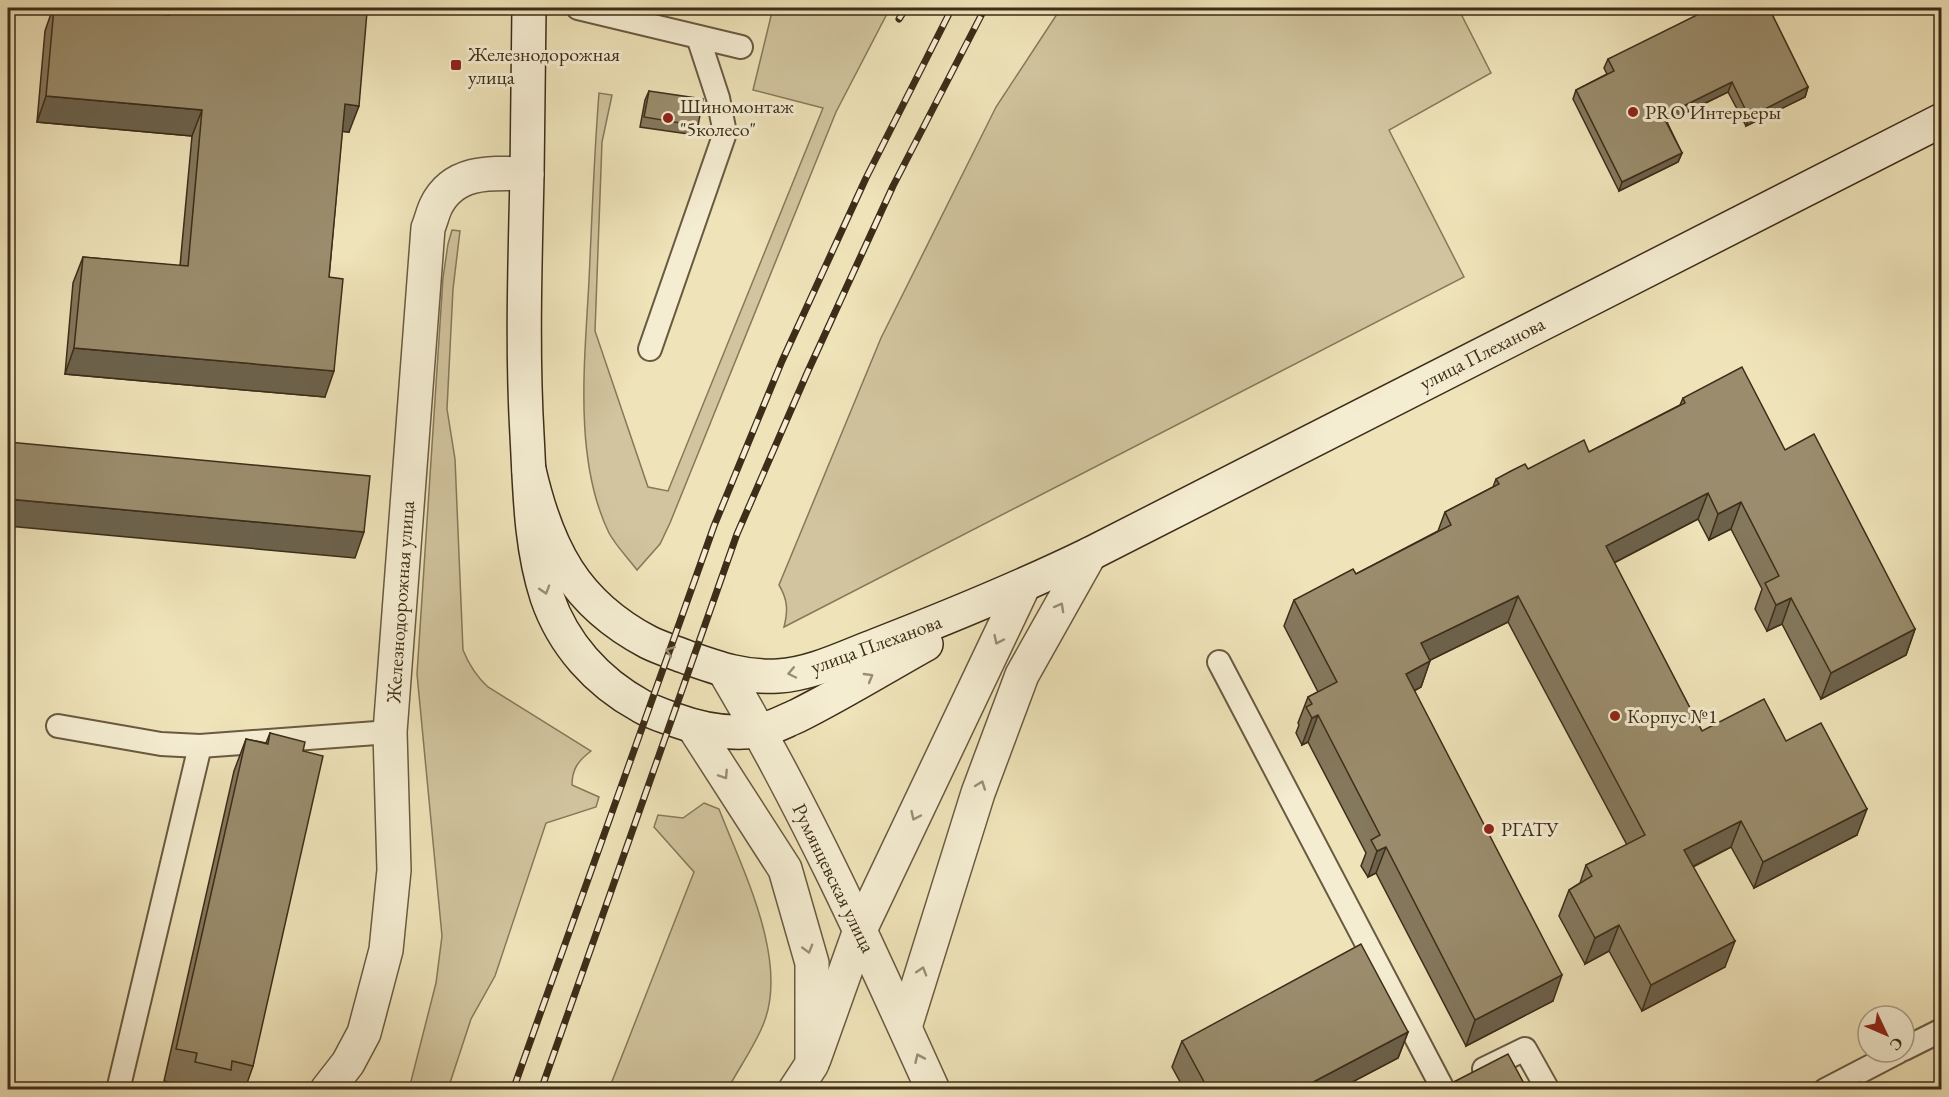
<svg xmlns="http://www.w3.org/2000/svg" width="1949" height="1097" viewBox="0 0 1949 1097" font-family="'EB Garamond',serif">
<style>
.green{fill:#d1c49e;stroke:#87785c;stroke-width:1.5}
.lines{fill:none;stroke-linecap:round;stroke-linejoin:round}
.service-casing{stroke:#6a5a41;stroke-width:26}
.minor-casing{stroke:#6a5a41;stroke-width:36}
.tertiary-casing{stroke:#6a5a41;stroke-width:36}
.secondary-casing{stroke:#3d2d19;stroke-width:36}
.service{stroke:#f5edd2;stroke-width:22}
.minor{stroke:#f5edd2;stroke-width:33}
.tertiary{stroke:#f5edd2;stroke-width:33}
.secondary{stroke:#f5edd2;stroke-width:33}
.rail-casing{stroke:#3d2d19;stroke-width:7}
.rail{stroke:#f5edd2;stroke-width:4.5;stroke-dasharray:14;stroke-linecap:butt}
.wall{fill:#84785d;stroke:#3d2d19;stroke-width:1.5}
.shaded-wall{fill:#6c624c;stroke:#3d2d19;stroke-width:1.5}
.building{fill:#9a8c6c;stroke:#3d2d19;stroke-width:1.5}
.oneway{stroke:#998d76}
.poi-dot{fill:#8f2418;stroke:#f5edd2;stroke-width:2}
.labels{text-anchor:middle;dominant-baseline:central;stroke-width:6;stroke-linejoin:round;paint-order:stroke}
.poi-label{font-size:20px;fill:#3d2d19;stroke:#f5edd2;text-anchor:start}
.street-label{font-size:20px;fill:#3d2d19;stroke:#f5edd2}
</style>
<rect width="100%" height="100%" fill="#efe3b9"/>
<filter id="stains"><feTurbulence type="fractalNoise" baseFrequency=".00333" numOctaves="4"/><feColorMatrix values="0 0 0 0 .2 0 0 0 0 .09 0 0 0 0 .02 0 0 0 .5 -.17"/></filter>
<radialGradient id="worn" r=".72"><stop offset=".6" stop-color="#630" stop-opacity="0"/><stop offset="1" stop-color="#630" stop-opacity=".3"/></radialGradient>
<g class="green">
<path d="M 783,8 L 890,8 L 836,112 L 670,523 L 660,544 L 637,570 C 628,558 616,546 609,533 C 573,459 585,360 589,280 C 592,218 594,155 599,93 L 612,95 L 602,142 L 595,331 L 648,487 L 668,491 L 823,108 L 753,90 L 772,12 L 782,14 Z"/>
<path d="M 1061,8 L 1458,8 L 1491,73 L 1389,130 L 1464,277 L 784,627 C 788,611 788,600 779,585 L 881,338 L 996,107 Z"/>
<path d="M 452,230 L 460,231 L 453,289 L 447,409 L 455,459 L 463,650 C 469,665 476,676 488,687 L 591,751 C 578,761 572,769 572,785 L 599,797 L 596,807 L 546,823 L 495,976 L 471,1019 L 448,1089 L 409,1089 L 436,983 L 442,936 L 417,674 L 443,278 L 448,244 Z"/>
<path d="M 704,803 L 719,809 C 742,869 790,961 763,1025 C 755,1045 741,1065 730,1085 L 730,1089 L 609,1089 L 694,872 L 654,827 L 658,815 L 683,818 Z"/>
</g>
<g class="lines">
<defs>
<g id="service">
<polyline points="578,8 741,47"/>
<polyline points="650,349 725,133 718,98 698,37"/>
<polyline points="1219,662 1443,1089"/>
<polyline points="58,726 161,744 200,746 390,732"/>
<polyline points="1904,1049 1942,1030"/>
<polyline points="1484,1069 1525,1049 1548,1090"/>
<polyline points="118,1090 200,746"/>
<polyline points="1825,1090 1898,1052"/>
</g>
<g id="minor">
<path d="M 725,672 C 804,805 869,948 933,1090"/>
<polyline points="905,1027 978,793 1022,675 1090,554"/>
<polyline points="814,1059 860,930 1023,587"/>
<path d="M 327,1090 L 348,1063 L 364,1033 L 386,950 L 394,870 L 390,732 L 428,228 C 431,221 433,212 436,206 C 454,169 493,173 527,174"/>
</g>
<polyline id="tertiary" points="693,726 785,869 812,963 812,1064 795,1090"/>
<g id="secondary">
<path d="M 529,8 C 528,64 528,120 527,176 C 525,263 522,349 527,435 C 530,489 530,545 547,597 C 563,644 597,682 641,706 C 651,712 664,716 675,720 C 702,730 728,735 758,731 C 771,729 785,721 797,716 C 841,694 883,668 926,644"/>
<path d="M 529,470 C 547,548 574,603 648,642 C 660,648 673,652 686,657 C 717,668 744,678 778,676 C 812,674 845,657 877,645 C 949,617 1020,588 1090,554 L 1942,120"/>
</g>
</defs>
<use href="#service" class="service-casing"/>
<use href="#minor" class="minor-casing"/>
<use href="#tertiary" class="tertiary-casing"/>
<use href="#secondary" class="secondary-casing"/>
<use href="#service" class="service"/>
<use href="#minor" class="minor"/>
<use href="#tertiary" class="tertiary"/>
<use href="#secondary" class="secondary"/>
<defs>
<g id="rail">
<polyline points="899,19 906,8"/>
<polyline points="513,1090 714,526 782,361 866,178 952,8"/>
<polyline points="541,1090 737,534 808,371 893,186 985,8"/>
</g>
</defs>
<use href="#rail" class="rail-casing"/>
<use href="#rail" class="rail"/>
</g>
<g class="wall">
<polygon points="53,8 88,8 164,14 166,8 322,8 349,132 342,131 329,277 325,397 65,374 73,283 83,257 180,266 192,136 37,122 45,31"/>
<polygon points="751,8 784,8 782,14"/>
<polygon points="1724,14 1808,87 1805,97 1746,126 1728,92 1667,122 1682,153 1678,162 1619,191 1573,99 1576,90 1607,74 1604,68 1608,59"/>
<polygon points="649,91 698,126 695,135 640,127 645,100"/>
<polygon points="1683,398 1785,450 1915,629 1906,655 1821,699 1782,624 1767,631 1755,609 1762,589 1731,529 1709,540 1698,519 1614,563 1702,731 1786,741 1857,835 1754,888 1731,847 1693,867 1725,967 1642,1011 1609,951 1585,964 1559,916 1569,890 1580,883 1586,865 1627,845 1508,622 1430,660 1421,687 1414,691 1553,1001 1466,1046 1376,873 1368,877 1361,866 1366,853 1308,742 1302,745 1296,733 1299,725 1298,723 1308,697 1318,692 1284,626 1294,600 1356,574 1438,531 1445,512 1493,487 1496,479 1589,452 1680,405"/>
<polygon points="270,733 303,751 253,1066 245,1089 185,1089 185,1086 164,1081 234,771 246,739 266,743"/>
<polygon points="1408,1032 1398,1058 1339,1089 1184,1089 1172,1067 1182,1041"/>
</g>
<g class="shaded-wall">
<polygon points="1732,82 1728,92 1660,125 1663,116"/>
<polygon points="1808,87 1805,97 1746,126 1749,117"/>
<polygon points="46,96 202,110 192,136 37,122"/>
<polygon points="345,104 359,106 349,132 335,131"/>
<polygon points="1682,153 1678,162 1619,191 1622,182"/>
<polygon points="74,348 334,371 325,397 65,374"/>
<polygon points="1708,493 1698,519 1596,572 1606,546"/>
<polygon points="8,499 364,532 355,558 8,526"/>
<polygon points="1741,502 1731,529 1709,540 1718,514"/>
<polygon points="1518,596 1508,622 1412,669 1421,643"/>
<polygon points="1791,598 1782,624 1767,631 1776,605"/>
<polygon points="1915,629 1906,655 1821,699 1831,673"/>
<polygon points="1430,661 1421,687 1396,700 1406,674"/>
<polygon points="1318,715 1308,742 1302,745 1312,718"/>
<polygon points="1867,809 1857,835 1754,888 1763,862"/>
<polygon points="1741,821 1731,847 1674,876 1684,850"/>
<polygon points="1386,847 1376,873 1368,877 1377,851"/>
<polygon points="1619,925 1609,951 1585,964 1595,938"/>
<polygon points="1735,941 1725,967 1642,1011 1651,985"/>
<polygon points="1562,975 1553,1001 1466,1046 1475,1020"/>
<polygon points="1408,1032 1398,1058 1339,1089 1300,1089"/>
</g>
<g class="building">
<polygon points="54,8 88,8 169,15 170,8 322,8 367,12 359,106 345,104 329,277 343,279 334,371 74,348 83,257 188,266 202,110 46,96"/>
<polygon points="1711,8 1721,8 1724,14 1738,8 1769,8 1808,87 1749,117 1732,82 1663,116 1682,153 1622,182 1576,90 1614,71 1608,59"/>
<polygon points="649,91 703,99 698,126 644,117"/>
<polygon points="1742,367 1785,450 1814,434 1915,629 1831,673 1791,598 1776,605 1765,583 1779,576 1741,502 1718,514 1708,493 1606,546 1702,731 1764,699 1786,741 1821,723 1867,809 1763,862 1741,821 1684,850 1735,941 1651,985 1619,925 1595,938 1569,890 1592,876 1586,865 1645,835 1518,596 1421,643 1430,661 1406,674 1562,975 1475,1020 1386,847 1377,851 1371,840 1380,835 1318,715 1312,718 1306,707 1312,704 1308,697 1337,682 1294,600 1353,569 1356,574 1451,525 1445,512 1499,484 1496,479 1511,471 1525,464 1528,469 1584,440 1589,452 1685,403 1683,398"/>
<polygon points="8,442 370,476 364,532 8,499"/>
<polygon points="270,733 305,742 303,751 323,756 253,1066 232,1061 231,1070 195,1062 197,1053 176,1049 246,739 268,744"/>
<polygon points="1361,944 1408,1032 1300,1089 1208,1089 1182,1041"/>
<polygon points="1508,1054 1527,1089 1440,1089"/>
<polygon points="1860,1082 1864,1089 1845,1089"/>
</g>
<defs><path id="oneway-chevron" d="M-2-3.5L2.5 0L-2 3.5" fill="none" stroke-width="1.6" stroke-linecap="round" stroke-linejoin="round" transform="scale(1.5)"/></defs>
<g class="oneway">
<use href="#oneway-chevron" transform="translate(545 590) rotate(73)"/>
<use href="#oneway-chevron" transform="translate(1060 607) rotate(-61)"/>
<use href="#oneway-chevron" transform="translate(998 640) rotate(115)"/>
<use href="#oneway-chevron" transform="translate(670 651) rotate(-159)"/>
<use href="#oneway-chevron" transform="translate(792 673) rotate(168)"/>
<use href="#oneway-chevron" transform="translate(869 677) rotate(-30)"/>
<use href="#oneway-chevron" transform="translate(724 775) rotate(57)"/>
<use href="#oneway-chevron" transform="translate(981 785) rotate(-70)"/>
<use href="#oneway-chevron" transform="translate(915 816) rotate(115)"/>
<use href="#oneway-chevron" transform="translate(808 949) rotate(74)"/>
<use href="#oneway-chevron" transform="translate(922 971) rotate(-73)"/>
<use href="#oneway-chevron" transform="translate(919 1058) rotate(-114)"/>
</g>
<g class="poi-dot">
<rect x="450" y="59" width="12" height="12" rx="3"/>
<circle cx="1633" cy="112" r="6"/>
<circle cx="668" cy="118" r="6"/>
<circle cx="1615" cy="716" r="6"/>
<circle cx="1489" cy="829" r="6"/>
</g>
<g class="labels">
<g class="poi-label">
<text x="468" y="54">Железнодорожная<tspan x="468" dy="23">улица</tspan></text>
<text x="680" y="106">Шиномонтаж<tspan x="680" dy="23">"5колесо"</tspan></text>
<text x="1645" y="112">PRO Интерьеры</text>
<text x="1627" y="716">Корпус №1</text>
<text x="1501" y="829">РГАТУ</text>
</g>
<g class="street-label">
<text transform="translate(1482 353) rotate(-27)">улица Плеханова</text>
<text transform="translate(400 602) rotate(-86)">Железнодорожная улица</text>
<text transform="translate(876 644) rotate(-20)">улица Плеханова</text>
<text transform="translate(834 878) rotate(64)">Румянцевская улица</text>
</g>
</g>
<rect width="1949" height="1097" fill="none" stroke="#efe3b9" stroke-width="30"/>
<rect x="9" y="9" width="1931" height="1079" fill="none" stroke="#3d2d19" stroke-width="3"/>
<rect x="15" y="15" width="1919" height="1067" fill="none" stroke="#3d2d19" stroke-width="1.5"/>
<g transform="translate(1886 1034) rotate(134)"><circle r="28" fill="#f5edd2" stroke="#aba088" stroke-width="1.5"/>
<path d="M0-4.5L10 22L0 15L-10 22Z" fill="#8f2418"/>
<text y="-9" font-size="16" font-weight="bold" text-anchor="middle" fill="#3d2d19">С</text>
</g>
<rect width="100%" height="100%" filter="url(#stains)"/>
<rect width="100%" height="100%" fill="url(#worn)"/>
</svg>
